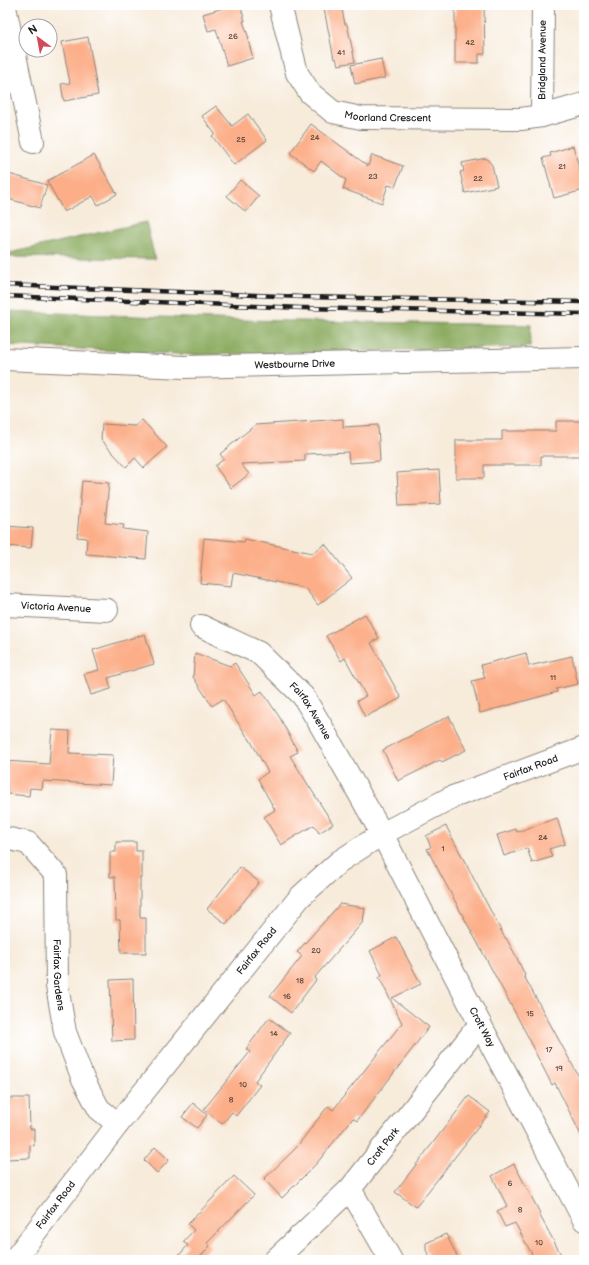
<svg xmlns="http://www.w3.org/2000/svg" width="589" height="1265" viewBox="0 0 589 1265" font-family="'Balsamiq Sans',sans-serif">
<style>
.forest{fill:#8cac60;stroke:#54643e}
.building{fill:#fcae88}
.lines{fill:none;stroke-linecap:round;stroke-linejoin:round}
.minor-casing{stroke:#8a847b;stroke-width:24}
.minor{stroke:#fff;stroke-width:22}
.rail-casing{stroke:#1c1c1c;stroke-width:4.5}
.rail{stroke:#fff;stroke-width:3;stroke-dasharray:9;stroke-linecap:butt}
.labels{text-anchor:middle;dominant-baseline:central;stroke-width:3.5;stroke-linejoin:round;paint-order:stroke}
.number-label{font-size:8px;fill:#544037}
.street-label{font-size:10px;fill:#1c1c1c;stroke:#fff}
</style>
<rect width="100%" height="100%" fill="#fff"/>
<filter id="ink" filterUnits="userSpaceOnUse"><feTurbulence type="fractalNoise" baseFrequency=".025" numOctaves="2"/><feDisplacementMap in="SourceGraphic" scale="8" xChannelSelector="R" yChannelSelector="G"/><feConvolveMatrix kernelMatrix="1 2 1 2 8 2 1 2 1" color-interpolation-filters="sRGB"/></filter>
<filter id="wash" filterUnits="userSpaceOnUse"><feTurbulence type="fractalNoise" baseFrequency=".012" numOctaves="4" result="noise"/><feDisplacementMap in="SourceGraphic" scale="16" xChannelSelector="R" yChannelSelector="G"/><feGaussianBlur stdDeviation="0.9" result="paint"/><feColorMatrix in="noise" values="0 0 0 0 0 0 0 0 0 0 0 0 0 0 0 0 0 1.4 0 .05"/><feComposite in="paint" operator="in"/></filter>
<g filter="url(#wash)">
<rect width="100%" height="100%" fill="#f7ebda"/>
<g class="forest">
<polygon points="146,222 155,259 5,257 5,254"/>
<polygon points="5,311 240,320 531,325 530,347 195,355 5,345"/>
</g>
<g id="blocks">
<g class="building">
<polygon points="233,5 240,5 245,21 243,21 249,39 248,40 253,58 227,66 216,29 208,31 203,14"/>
<polygon points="341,5 345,24 347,24 355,62 338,65 336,58 334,59 324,9"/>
<polygon points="455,5 484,5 485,54 479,54 479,63 455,63"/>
<polygon points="88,37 98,95 64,101 61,84 70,83 62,42"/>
<polygon points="381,59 385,78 355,84 351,65"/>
<polygon points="216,106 232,126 248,114 267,140 234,165 212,136 215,134 202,116"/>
<polygon points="311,124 368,166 372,155 403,166 395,187 388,185 382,203 343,189 346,180 321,161 314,171 290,153"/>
<polygon points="573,146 584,185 584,190 554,198 543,158 551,156 550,153"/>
<polygon points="94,155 117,194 98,205 93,196 64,212 47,181"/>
<polygon points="486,158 492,165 497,186 465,193 460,172 464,171 462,163"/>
<polygon points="9,174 47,185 40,208 5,198 5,176 8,177"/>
<polygon points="240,180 259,196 246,212 227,196"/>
<polygon points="343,419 343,427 378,425 380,461 349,463 348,452 305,454 305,461 241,464 249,474 231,488 215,466 224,459 220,454 255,425"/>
<polygon points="142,420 167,447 144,468 135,458 126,467 101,440 102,424 135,426"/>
<polygon points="556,421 583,421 584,456 541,456 541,465 484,465 484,478 456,478 456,440 502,440 502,431 556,431"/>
<polygon points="439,470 441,504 399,506 397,473"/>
<polygon points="82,481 109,483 105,523 124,525 123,529 148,532 146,559 86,554 87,538 77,537"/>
<polygon points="5,526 33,528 31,548 5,546"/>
<polygon points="204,538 244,542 245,539 312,553 325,544 352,578 318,605 305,588 233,573 231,586 200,583"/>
<polygon points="365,614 379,638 371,643 401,698 365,717 357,701 366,696 345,658 341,661 326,636"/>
<polygon points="145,634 154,664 108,678 111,689 91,695 84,674 99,670 93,650"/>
<polygon points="195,653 230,666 235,663 256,695 262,691 280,718 298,752 290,756 333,824 319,833 314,825 281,845 264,817 275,810 258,779 268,772 249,738 248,738 223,699 212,706 193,677"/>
<polygon points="526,653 529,666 572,656 578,684 556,689 557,692 480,713 472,681 485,678 481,665"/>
<polygon points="449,716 466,750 442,762 440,760 398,781 383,750"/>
<polygon points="52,730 70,731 69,753 113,755 111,785 43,781 42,789 30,788 29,796 7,794 7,787 5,786 5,761 49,764"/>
<polygon points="557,818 565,844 549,849 552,857 532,863 527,848 504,856 497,835 516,829 517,832"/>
<polygon points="446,826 505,938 506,938 516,956 525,975 524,976 584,1086 584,1141 555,1083 552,1085 532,1046 533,1046 427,849 431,847 426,836"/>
<polygon points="116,842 136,842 136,851 142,851 142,877 140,877 140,918 146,918 146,953 121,953 120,920 116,920 115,877 110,877 110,852 116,852"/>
<polygon points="240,867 259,882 226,924 207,909"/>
<polygon points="340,904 365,908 363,922 314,978 316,980 291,1013 270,996 302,956 297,952"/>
<polygon points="396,937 421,984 392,998 429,1027 357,1121 353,1118 317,1163 282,1198 264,1179 295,1149 328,1106 333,1110 402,1023 379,977 382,975 370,951"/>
<polygon points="133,979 134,1040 112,1041 110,980"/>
<polygon points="269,1018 290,1033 255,1081 260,1085 236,1116 232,1112 222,1124 204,1109 250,1052 246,1049"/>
<polygon points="469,1096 490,1112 416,1207 395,1192"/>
<polygon points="7,1098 29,1098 30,1129 34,1129 34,1146 30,1145 30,1158 7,1159"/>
<polygon points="193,1103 207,1115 197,1128 182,1117"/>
<polygon points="155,1147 169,1160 157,1173 144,1160"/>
<polygon points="514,1164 540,1213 539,1214 564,1260 535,1260 515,1223 505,1227 497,1211 507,1206 492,1176"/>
<polygon points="234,1176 254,1195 207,1243 210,1246 197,1260 175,1260 188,1245 183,1242 194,1230 188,1224"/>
<polygon points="446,1234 459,1260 431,1260 426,1250 426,1243"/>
</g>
</g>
</g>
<g filter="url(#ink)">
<use href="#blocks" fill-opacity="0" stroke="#8a847b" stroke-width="1"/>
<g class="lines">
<defs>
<g id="minor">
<path id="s1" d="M 280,5 L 297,73 L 310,93 L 333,112 L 361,118 L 521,119 L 542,116 L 584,104"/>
<polyline points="5,7 33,142"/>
<path id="s2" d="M 542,116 L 543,5"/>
<path id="s3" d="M 5,359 L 184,367 L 584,358"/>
<path id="s4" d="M 5,605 L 107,610"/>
<path id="s5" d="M 201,626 L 259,653 L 303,696 L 320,724 L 382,834 L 480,1024 L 584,1220"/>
<path id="s6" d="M 5,838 L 28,843 L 56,875 L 57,986 L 65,1032 L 83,1079 L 99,1109 L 118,1124"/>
<polyline points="350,1189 391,1260"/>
<path id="s7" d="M 14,1260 L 118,1124 L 300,897 L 340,861 L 382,834 L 450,798 L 584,748"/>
<path id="s8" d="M 275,1260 L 350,1189 L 480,1024"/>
</g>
</defs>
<use href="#minor" class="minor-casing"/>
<use href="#minor" class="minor"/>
<defs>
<g id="rail">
<polyline points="5,285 302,297 584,302"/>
<polyline points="5,296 302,308 584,314"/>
</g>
</defs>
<use href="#rail" class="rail-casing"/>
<use href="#rail" class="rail"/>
</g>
</g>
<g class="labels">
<g class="number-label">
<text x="233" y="36">26</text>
<text x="470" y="42">42</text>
<text x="341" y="52">41</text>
<text x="315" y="137">24</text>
<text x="241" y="139">25</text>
<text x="562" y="166">21</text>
<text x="373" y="176">23</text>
<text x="478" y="178">22</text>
<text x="553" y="677">11</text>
<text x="543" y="837">24</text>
<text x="443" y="848">1</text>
<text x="316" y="950">20</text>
<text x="300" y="980">18</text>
<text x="287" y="996">16</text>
<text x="530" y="1013">15</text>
<text x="274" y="1033">14</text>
<text x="549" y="1049">17</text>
<text x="559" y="1068">19</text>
<text x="243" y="1084">10</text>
<text x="231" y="1099">8</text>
<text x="510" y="1183">6</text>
<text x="520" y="1209">8</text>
<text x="539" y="1242">10</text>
</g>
<g class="street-label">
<text stroke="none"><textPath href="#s2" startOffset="56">Bridgland Avenue</textPath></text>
<text stroke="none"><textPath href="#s1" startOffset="179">Moorland Crescent</textPath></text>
<text stroke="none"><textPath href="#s3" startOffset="290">Westbourne Drive</textPath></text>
<text stroke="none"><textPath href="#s4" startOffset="51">Victoria Avenue</textPath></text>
<text stroke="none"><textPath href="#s5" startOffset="142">Fairfax Avenue</textPath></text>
<text stroke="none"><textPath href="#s7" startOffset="729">Fairfax Road</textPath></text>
<text stroke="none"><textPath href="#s7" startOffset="393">Fairfax Road</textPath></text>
<text stroke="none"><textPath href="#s6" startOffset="166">Fairfax Gardens</textPath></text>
<text stroke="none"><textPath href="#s5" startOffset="502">Croft Way</textPath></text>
<text stroke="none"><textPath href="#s8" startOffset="157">Croft Park</textPath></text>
<text stroke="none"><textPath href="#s7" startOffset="69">Fairfax Road</textPath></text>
</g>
</g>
<rect width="589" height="1265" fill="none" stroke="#fff" stroke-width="20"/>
<g transform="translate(38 38) rotate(328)"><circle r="19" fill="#ffffff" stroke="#a4a4a4"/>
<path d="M0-3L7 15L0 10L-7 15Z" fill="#d1495b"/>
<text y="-6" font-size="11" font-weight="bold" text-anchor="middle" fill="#1c1c1c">N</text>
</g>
</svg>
